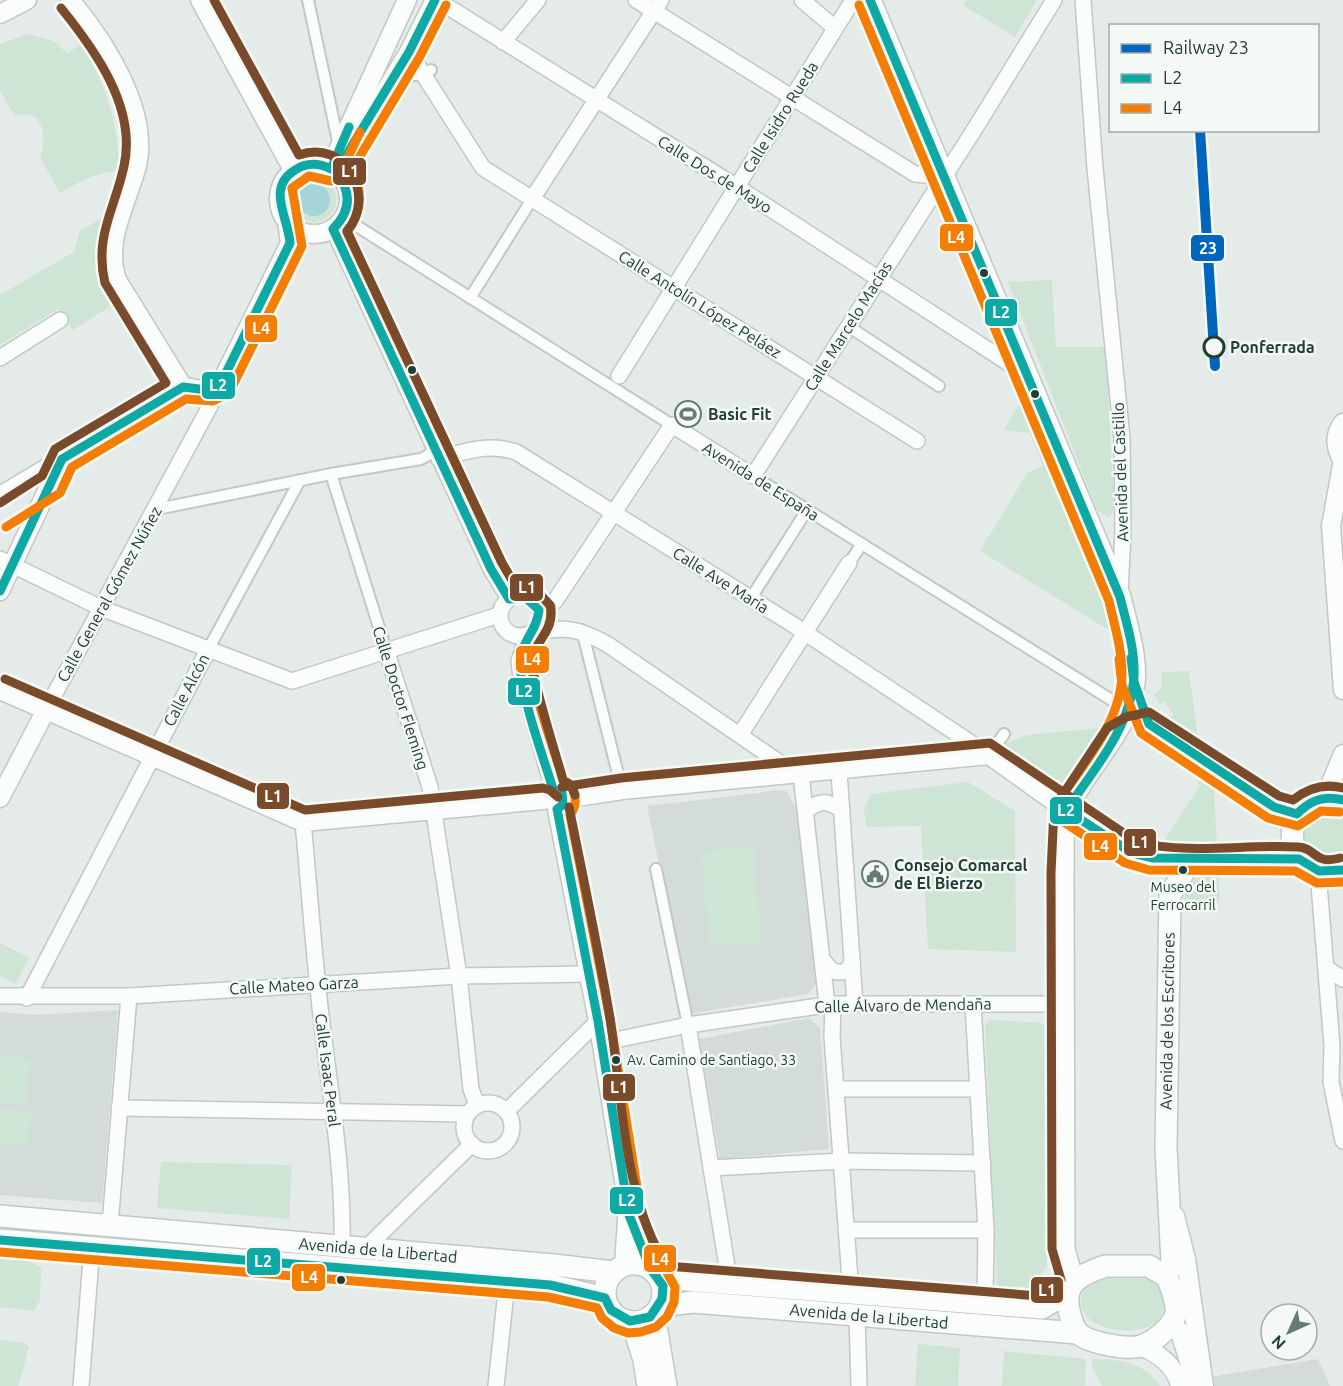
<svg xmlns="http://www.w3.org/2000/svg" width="1343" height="1386" viewBox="0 0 1343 1386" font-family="Ubuntu,sans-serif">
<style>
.built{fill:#d3dcd8}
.green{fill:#cee4d4}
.water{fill:#a6d4d9}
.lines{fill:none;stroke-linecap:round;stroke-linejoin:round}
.pedestrian-casing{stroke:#c2c8c5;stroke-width:14}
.minor-casing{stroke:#c2c8c5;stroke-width:18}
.tertiary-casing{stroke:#c2c8c5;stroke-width:21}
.secondary-casing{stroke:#c1c8c5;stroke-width:24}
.pedestrian{stroke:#fbfcfc;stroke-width:10}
.minor{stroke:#fbfcfc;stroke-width:15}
.tertiary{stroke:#fbfcfc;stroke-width:18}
.secondary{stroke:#fbfcfc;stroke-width:21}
.bus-1-casing{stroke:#f4f9f6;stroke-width:14}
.bus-2-casing{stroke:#f4f9f6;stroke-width:14}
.bus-3-casing{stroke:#f4f9f6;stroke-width:14}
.bus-1{stroke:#0fa9a5;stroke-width:9}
.bus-2{stroke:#f47d03;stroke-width:9}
.bus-3{stroke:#7a4b2a;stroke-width:9}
.rail-1-casing{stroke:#f4f9f6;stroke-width:15}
.rail-1{stroke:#0065bd;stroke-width:10}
.bus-dot{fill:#223f36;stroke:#f4f9f6;stroke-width:2}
.stop-dot{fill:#f4f9f6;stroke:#223f36;stroke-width:3}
.labels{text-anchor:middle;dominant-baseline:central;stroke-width:5;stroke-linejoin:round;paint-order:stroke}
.bus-label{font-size:14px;fill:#223f36;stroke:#f4f9f6}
.street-label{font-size:16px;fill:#223f36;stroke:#f4f9f6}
.stop-label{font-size:16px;font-weight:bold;fill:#223f36;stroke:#f4f9f6;text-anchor:start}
.poi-label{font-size:16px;font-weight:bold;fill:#223f36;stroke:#f4f9f6;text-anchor:start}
.line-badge{stroke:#f4f9f6;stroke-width:2}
.badge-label{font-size:16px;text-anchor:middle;font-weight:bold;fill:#fff}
</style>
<rect width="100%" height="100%" fill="#e5ebe8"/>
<g class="built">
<polygon points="782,790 787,792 802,819 816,984 808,994 689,1014 647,806"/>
<polygon points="118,1010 102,1203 0,1195 0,1012 37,1015"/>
<polygon points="809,1018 820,1028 829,1149 720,1159 699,1039"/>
<polygon points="1318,1359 1330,1386 1212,1386 1211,1377"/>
</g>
<g class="green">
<polygon points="967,0 1037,0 1015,37 963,5"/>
<path d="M 28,34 L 53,41 L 67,53 L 82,44 C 106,85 118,124 120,171 C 97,172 80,181 60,193 L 40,157 C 48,137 43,107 15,116 L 0,91 L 0,44 Z"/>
<circle cx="314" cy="200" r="22"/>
<path d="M 107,215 C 91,256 95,266 114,304 L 73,330 L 58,309 L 0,345 L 0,295 L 74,252 L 80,231 Z"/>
<polygon points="1052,280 1056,347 1106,347 1114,506 1112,514 1107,517 1097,510 1008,282"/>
<path d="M 1029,389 C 1057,471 1097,551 1117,635 L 980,551 L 1027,473 L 1043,466 L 1030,433 L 1003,430 Z"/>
<polygon points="1189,671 1198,738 1168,720 1173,715 1164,701 1160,704 1154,695 1162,688 1162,672"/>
<path d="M 1101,728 L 1064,786 C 1046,786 1008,762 1002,745 L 1026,735 Z"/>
<polygon points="1198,780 1214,789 1217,846 1166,844 1166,838 1199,787"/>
<polygon points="968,782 1015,811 1016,952 928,949 921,826 866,827 864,809 872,794"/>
<path d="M 1326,808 L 1343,812 L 1343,856 C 1307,874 1285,820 1326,808 Z"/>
<polygon points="754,847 761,942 709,945 701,851"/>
<polygon points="1218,876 1220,901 1184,901 1186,890 1196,878"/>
<polygon points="0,943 29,958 15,984 0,976"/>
<polygon points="991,1020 1041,1023 1048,1029 1047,1266 1027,1292 997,1288 985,1025"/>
<polygon points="0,1055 31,1059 26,1105 0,1102"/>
<polygon points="0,1107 32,1112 28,1146 0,1143"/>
<polygon points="161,1162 292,1165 289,1219 157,1208"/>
<polygon points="0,1253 21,1256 41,1268 40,1301 33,1311 0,1307"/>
<path d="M 1139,1275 L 1155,1281 L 1165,1301 C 1164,1307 1163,1314 1159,1319 C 1141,1343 1058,1329 1087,1283 L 1102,1277 Z"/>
<polygon points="0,1340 24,1343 29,1347 18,1386 0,1386"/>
<polygon points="918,1344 960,1348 958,1386 915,1386"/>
<polygon points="1004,1351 1086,1359 1085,1386 1002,1386"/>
<path d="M 1092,1359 C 1119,1359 1144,1362 1160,1386 L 1102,1386 L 1092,1366 Z"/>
</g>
<circle class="water" cx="314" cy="200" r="16"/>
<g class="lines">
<defs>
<g id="pedestrian">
<polyline points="308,0 339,146"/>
<polyline points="366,139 405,76 423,74 431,70"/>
<polyline points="344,218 672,425"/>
<polyline points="470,298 532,199"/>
<polyline points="848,326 939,386"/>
<polyline points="331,474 387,653"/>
<polyline points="753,476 1126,709"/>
<polyline points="157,509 331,474 421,459 430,454 433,446"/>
<polyline points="849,563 862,544"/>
<polyline points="751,598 807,510"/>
<polyline points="582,630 622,790"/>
<polyline points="209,648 300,480"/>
<polyline points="989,755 1004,734"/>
<polyline points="656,869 688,1025"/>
</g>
<g id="minor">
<polyline points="437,0 737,187 1027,375"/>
<polyline points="636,0 915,174 944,177"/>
<polyline points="802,0 835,28"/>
<polyline points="1083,0 1095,168 1122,438 1123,532 1120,594"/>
<polyline points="503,42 538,0"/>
<polyline points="409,52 483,168 917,441"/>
<polyline points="532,199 661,0"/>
<polyline points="333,229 491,569 509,599"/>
<polyline points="0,358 60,320"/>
<polyline points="619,376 853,0"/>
<path d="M 439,459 C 465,451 489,443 516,452 L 792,624 L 989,755"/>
<polyline points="0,559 101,608 292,681 499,615"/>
<circle cx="520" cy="616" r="20"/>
<polyline points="534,603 545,608 555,601 672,425 753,476 976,127 1054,0"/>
<path d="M 531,633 C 565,626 578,628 607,644 L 796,774"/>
<polyline points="528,635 519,661 521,678 553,789"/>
<polyline points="387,653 430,787 459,976 471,1089 477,1105"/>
<polyline points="46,710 210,406 211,401 204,391"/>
<polyline points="740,735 849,563"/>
<polyline points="839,772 855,1004"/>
<polyline points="801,774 827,1004"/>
<path d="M 806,811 C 820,800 826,800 842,810"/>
<path d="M 303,822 C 309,884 313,946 320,1007 C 329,1087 344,1167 342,1247"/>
<polyline points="1318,872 1332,1046 1331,1082 1343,1141"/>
<path d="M 823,960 C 831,971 834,974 847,971 L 852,962"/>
<polyline points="1328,969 1343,979"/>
<polyline points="0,996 129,996 459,976 589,974"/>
<polyline points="27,998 209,648"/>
<polyline points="833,1004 832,1037 851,1293"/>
<polyline points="973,1004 986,1230 985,1304"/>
<polyline points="688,1025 730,1285"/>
<polyline points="601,1043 688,1025 833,1004 1064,1004"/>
<polyline points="837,1089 977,1089"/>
<circle cx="488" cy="1127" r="24"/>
<polyline points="119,1108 467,1114"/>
<polyline points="507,1111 598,1021"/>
<polyline points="711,1168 841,1161 983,1163"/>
<polyline points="110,1225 129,996"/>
<polyline points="848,1230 986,1230"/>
<polyline points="365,1249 472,1144"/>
<polyline points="857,1315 859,1386"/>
<polyline points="81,1386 92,1247"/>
<polyline points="496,1386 507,1282"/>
</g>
<g id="tertiary">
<path d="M 70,0 C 104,40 152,114 136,169 C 126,206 104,241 117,280 L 183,387"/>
<polyline points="200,0 293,170"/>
<polyline points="0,14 27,0"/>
<polyline points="339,148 407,0"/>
<circle cx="314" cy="199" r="35"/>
<polyline points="336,172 409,52 435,0"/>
<path d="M 183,387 C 197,388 208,394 220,385 L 290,243 L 287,222"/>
<path d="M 1343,423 C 1334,435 1335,448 1343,461"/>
<polyline points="1343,460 1331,526 1343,690"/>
<polyline points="0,496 183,387"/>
<polyline points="0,591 62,459"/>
<polyline points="0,690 303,822 544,800"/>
<polyline points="1325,797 1343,754"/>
<polyline points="0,798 46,710"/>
<polyline points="564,799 622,790 989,755 1066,810"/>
<polyline points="557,809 598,1021 628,1205 624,1265"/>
<polyline points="1175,1216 1186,1259 1204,1386"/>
<polyline points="630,1217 650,1268"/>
<polyline points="1172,1323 1180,1332 1195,1381"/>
<path d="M 1140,1346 C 1158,1353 1176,1366 1180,1386"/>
</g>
<g id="secondary">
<path d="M 870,0 L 1120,597 C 1126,623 1137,656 1134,683 C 1127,734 1087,765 1067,809 C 1061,822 1064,857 1063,873 L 1064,1249 L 1071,1274 L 1075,1279"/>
<polyline points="1126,709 1274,807 1297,814"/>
<path d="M 1343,800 C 1275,776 1276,893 1343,870"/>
<polyline points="1066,810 1132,853 1152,858 1299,859"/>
<polyline points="0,1216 554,1265 613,1272"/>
<polyline points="0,1240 550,1285 605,1298"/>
<circle cx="634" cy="1293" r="29"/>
<path d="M 1105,1266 L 1149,1266 L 1167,1277 C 1171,1287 1177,1301 1176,1312 C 1175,1325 1154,1342 1141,1346 C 1127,1350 1090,1343 1079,1334 C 1073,1328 1069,1313 1068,1304 C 1065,1280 1086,1273 1105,1266 Z"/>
<polyline points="1167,1277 1172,1262 1166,1148 1170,895 1191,860"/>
<polyline points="660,1278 1042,1308 1067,1293"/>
<polyline points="661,1306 693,1302 1078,1333"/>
<polyline points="654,1314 666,1386"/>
<polyline points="632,1322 644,1360 648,1386"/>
</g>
</defs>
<use href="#pedestrian" class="pedestrian-casing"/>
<use href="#minor" class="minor-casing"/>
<use href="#tertiary" class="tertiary-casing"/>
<use href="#secondary" class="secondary-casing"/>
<use href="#pedestrian" class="pedestrian"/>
<use href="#minor" class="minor"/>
<use href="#tertiary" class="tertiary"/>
<use href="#secondary" class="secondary"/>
<defs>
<g id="bus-1">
<path d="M 870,0 L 1120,597 C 1126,622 1135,648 1134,675 C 1132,726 1094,770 1066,810 L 1132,853 L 1152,858 L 1299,859 L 1319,871 L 1343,870"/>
<path d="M 0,591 L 62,459 L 183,387 L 207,390 L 220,385 L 290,243 C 288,216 266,188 295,170 C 307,162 319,163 331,169 L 349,127"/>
<path d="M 1131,658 L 1134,682 L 1149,724 L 1274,807 L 1297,814 C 1310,800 1324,795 1343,800"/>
<path d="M 0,1240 L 550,1285 L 605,1298 L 611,1310 L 630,1321 L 650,1317 L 662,1299 L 663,1286 L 650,1268 L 629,1215 L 598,1021 L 557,809 L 563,805 L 562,793 L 553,789 C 544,759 516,684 521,657 C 524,637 536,633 539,610 L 526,598 L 509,599 L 491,569 L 333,229 C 351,211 352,192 336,172 L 409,52 L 435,0"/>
</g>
<g id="bus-2">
<path d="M 859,5 L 1109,601 C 1114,624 1122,649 1122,674 C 1121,723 1082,766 1056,804 L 1055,816 L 1125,863 L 1149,870 L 1295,871 L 1317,883 L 1343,882"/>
<polyline points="6,527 60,493 72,467 186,399 213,401 229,393 302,246 292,188 309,176 331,181 338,178 360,132"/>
<polyline points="1119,659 1122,685 1141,733 1268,818 1298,826 1321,811 1340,812"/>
<path d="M 0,1252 L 548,1297 L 597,1308 L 602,1318 L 614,1328 L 628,1333 L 641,1332 L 656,1327 L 667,1317 L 674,1302 L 675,1287 L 661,1262 L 641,1212 L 610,1019 L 570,815 C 579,804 576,786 563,780 C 555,752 531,689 532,663 C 533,640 552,637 551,607 L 536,590 L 515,585 L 502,563 L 347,232 C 362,212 364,192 351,171 L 419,58 L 446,5"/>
</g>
<g id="bus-3">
<path d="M 214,0 L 299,155 C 345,138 377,196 347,231 L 502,563 L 515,585 L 535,589 L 550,605 C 556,630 536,638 532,660 C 530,673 558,761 563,780 L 571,785 L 575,795"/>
<path d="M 0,503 L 42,476 L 55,449 L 166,383 L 105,283 C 94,236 115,209 124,166 C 137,108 95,50 61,8"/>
<polyline points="5,679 305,810 543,788 550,790 558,797"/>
<path d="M 562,787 L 621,778 L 990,743 L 1137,842 C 1190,855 1245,844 1298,847 C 1317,848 1313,865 1340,858"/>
<path d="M 569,807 C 583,877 598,947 610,1018 C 622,1094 624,1203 667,1266 L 1039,1296 L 1061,1280 L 1052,1249 L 1051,873 L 1054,808 L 1107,728 L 1126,717 L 1149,712 L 1279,796 L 1293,800 C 1308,788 1324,783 1343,788"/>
</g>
</defs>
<use href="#bus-1" class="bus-1-casing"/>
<use href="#bus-2" class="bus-2-casing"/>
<use href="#bus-3" class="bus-3-casing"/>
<use href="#bus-1" class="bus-1"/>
<use href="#bus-2" class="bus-2"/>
<use href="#bus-3" class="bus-3"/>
<defs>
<polyline id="rail-1" points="1200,130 1215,366"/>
</defs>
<use href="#rail-1" class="rail-1-casing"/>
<use href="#rail-1" class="rail-1"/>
</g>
<defs>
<symbol id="stadium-ring" viewBox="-11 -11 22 22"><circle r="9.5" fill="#f4f9f6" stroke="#667b74" stroke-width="1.5"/><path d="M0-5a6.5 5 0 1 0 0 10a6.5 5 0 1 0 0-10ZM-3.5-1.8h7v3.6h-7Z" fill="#667b74"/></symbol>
<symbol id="civic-ring" viewBox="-11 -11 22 22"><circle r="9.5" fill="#f4f9f6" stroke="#667b74" stroke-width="1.5"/><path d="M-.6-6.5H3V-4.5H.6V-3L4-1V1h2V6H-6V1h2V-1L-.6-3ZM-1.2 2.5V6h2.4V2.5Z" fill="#667b74"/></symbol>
</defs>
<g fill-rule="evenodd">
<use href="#stadium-ring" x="673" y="399" width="30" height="30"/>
<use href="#civic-ring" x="860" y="859" width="30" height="30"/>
</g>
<g class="bus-dot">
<circle cx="984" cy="273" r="5"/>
<circle cx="412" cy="370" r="5"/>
<circle cx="1035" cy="394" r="5"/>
<circle cx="1183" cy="870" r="5"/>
<circle cx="616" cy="1060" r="5"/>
<circle cx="341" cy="1280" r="5"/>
</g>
<circle class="stop-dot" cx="1214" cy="347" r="10"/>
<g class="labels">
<g class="bus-label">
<text x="1183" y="887">Museo del<tspan x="1183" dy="18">Ferrocarril</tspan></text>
<text x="627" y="1060" text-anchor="start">Av. Camino de Santiago, 33</text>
</g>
<g class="street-label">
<text transform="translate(780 117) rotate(-58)">Calle Isidro Rueda</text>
<text transform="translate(715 174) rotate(32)">Calle Dos de Mayo</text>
<text transform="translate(700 304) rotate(32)">Calle Antolín López Peláez</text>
<text transform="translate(848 326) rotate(-58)">Calle Marcelo Macías</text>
<text transform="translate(1120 472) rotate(-92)">Avenida del Castillo</text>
<text transform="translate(761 481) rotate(32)">Avenida de España</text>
<text transform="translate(721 580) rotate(32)">Calle Ave María</text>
<text transform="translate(109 594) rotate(-61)">Calle General Gómez Núñez</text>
<text transform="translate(186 690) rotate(-62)">Calle Alcón</text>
<text transform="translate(401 698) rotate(72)">Calle Doctor Fleming</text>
<text transform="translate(294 985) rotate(-3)">Calle Mateo Garza</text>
<text transform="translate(903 1005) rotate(-1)">Calle Álvaro de Mendaña</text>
<text transform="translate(1167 1021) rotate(-89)">Avenida de los Escritores</text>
<text transform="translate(328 1070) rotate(83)">Calle Isaac Peral</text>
<text transform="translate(378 1250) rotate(5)">Avenida de la Libertad</text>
<text transform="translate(869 1316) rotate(5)">Avenida de la Libertad</text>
</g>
<g class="stop-label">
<text x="1230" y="347">Ponferrada</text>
</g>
<g class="poi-label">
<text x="708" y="414">Basic Fit</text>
<text x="894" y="865">Consejo Comarcal<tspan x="894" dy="18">de El Bierzo</tspan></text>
</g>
</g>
<g class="line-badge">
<rect x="332" y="157" width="35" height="29" rx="6" fill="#7a4b2a"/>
<rect x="939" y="223" width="35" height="29" rx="6" fill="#f47d03"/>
<rect x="1190" y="234" width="35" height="28" rx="6" fill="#0065bd"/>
<rect x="984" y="298" width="34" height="29" rx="6" fill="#0fa9a5"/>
<rect x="244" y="314" width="34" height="29" rx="6" fill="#f47d03"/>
<rect x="201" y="371" width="35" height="29" rx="6" fill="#0fa9a5"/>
<rect x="509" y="573" width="35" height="29" rx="6" fill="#7a4b2a"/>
<rect x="515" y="645" width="35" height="29" rx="6" fill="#f47d03"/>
<rect x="507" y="677" width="34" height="29" rx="6" fill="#0fa9a5"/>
<rect x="256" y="782" width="34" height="28" rx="6" fill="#7a4b2a"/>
<rect x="1049" y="796" width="34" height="29" rx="6" fill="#0fa9a5"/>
<rect x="1123" y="828" width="34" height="29" rx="6" fill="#7a4b2a"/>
<rect x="1083" y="832" width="35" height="29" rx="6" fill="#f47d03"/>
<rect x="602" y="1073" width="34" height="29" rx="6" fill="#7a4b2a"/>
<rect x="609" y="1186" width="35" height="29" rx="6" fill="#0fa9a5"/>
<rect x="643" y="1244" width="34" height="29" rx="6" fill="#f47d03"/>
<rect x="246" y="1247" width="35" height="29" rx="6" fill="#0fa9a5"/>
<rect x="291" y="1263" width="35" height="29" rx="6" fill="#f47d03"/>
<rect x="1030" y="1276" width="34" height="28" rx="6" fill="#7a4b2a"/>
</g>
<g class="badge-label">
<text x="350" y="177">L1</text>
<text x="956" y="243">L4</text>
<text x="1208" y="254">23</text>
<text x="1001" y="318">L2</text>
<text x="261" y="334">L4</text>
<text x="218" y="391">L2</text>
<text x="527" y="593">L1</text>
<text x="532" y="665">L4</text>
<text x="524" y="697">L2</text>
<text x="273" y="802">L1</text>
<text x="1066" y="816">L2</text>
<text x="1140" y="848">L1</text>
<text x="1100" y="852">L4</text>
<text x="619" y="1093">L1</text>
<text x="627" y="1206">L2</text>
<text x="660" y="1265">L4</text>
<text x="263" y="1267">L2</text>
<text x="309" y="1283">L4</text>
<text x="1047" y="1296">L1</text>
</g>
<rect x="1109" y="24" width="210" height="108" fill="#f4f9f6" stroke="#a0afa9" stroke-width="1.5"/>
<rect x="1121" y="44" width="30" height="9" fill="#0065bd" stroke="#a0afa9" stroke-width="1.5"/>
<text x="1163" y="54" font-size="18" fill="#223f36">Railway 23</text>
<rect x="1121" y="74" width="30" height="9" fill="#0fa9a5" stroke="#a0afa9" stroke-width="1.5"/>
<text x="1163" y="84" font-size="18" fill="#223f36">L2</text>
<rect x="1121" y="104" width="30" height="9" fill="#f47d03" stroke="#a0afa9" stroke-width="1.5"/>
<text x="1163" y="114" font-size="18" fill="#223f36">L4</text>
<g transform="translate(1289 1332) rotate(225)"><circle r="28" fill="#f4f9f6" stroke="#a0afa9" stroke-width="1.5"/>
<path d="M0-4.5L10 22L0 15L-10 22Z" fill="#667b74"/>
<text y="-9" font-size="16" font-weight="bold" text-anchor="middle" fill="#223f36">N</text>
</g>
</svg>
